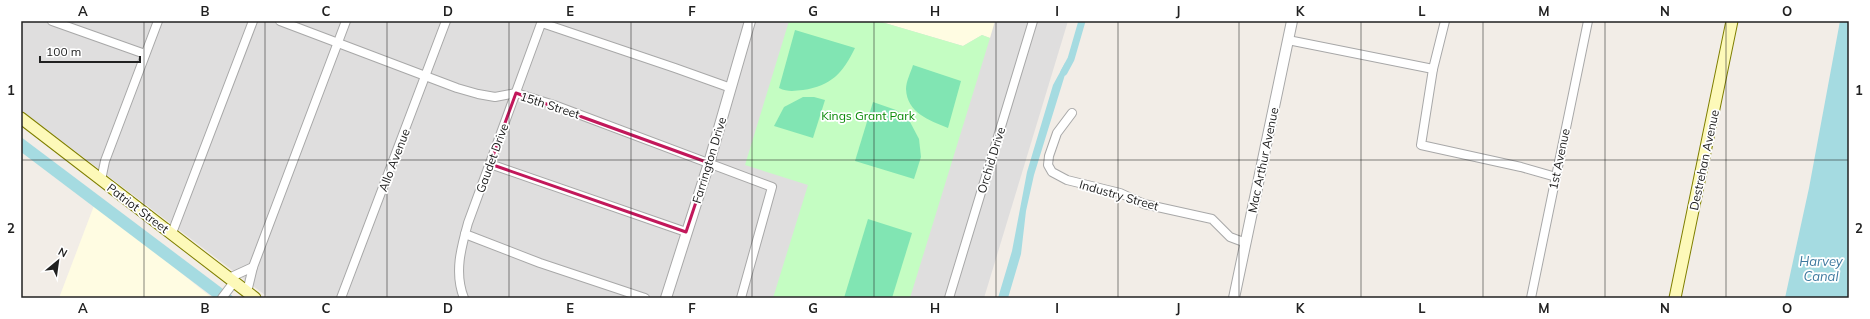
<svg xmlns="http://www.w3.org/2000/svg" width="1870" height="319" viewBox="0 0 1870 319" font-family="Mulish,sans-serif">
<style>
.residential{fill:#dfdede}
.education{fill:#fffce2}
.park{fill:#c4fdc2}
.pitch{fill:#81e5b3}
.water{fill:#a5dbe1}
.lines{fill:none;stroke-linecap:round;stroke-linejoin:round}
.canal{stroke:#a5dbe1;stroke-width:7}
.minor-casing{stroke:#a8a8a8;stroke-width:10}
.tertiary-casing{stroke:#a8a8a8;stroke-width:12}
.secondary-casing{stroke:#7f7f00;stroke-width:13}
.minor{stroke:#fff;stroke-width:8}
.tertiary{stroke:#fff;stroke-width:10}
.secondary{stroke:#fdf9b9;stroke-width:11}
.marked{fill:none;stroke:#c2185b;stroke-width:3;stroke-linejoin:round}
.grid{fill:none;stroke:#212121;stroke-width:1;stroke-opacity:0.55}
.labels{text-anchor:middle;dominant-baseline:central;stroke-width:3.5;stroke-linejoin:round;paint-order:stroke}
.street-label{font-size:12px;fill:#212121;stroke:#fff}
.park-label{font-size:12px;fill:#088905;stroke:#fff}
.water-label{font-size:13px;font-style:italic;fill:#3e799f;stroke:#fff}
.neatline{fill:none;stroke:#212121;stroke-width:1.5}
.grid-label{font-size:13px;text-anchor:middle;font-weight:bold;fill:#212121}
</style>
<rect width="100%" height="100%" fill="#f2ede7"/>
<polygon class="residential" points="21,21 1068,21 984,298 269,298 21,110"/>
<g class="education">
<polygon points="878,21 995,21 990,38 982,35 963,46"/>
<polygon points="95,203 212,298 59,298"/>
</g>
<polygon class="park" points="789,21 878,21 963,46 982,35 990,38 910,298 773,298 808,185 745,165"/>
<g class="pitch">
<path d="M 795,30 L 855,48 C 843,73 831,86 803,90 C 794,91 787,92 779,88 Z"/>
<path d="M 913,65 L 961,81 L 948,128 C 929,120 907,113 906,89 C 906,81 911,72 913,65 Z"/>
<polygon points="803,97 814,97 825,100 813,138 774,126 784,107"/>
<polygon points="873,102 896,110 909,120 919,139 921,157 914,179 855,161"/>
<polygon points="868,219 912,233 892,298 844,298"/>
</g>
<g class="water">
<polygon points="1840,21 1849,21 1849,298 1785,298 1809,188"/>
<polygon points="1065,63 1068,65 1034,175 1026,211 1021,254 1008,298 998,298 1012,251 1027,172 1053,85"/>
<polygon points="21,137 235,298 213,297 21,152"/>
</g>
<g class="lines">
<polyline class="canal" points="1064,72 1071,59 1082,21"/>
<defs>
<g id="minor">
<polyline points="52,21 145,54"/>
<polyline points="280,21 457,88 478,94 495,97 516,93 554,105 772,187 741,298"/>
<polyline points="1445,21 1433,69 1421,145 1521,167 1556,177"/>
<polyline points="542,23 675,68 731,88"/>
<polyline points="1288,40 1433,69"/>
<polyline points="1072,113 1057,133 1049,156 1048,165 1052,172 1067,180 1120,193 1144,204 1212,219 1230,237 1246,243"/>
<polyline points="490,164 686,232"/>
<polyline points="101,180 105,161 158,21"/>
<polyline points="172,233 253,21"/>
<polyline points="465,234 540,263 645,298"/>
<polyline points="229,278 253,267"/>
<polyline points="247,292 253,267 346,21"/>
<polyline points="222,298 234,282"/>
<polyline points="341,298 446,21"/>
<path d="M 464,298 C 454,273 461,248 468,223 L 542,21"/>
<polyline points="949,298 1033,21"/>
<polyline points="1531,298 1588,21"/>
</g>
<g id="tertiary">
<polyline points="666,298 709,163 750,21"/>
<polyline points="1234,298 1292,21"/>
</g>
<g id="secondary">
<polyline points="21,118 255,298"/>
<polyline points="1675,298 1732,21"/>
</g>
</defs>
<use href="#minor" class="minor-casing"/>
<use href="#tertiary" class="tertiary-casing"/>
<use href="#secondary" class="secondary-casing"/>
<use href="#minor" class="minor"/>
<use href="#tertiary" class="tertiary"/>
<use href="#secondary" class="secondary"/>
</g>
<path class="marked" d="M 516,93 L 709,163 L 686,232 L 490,164 Z"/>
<path class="grid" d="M 144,21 L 144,298M 265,21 L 265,298M 387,21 L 387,298M 509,21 L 509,298M 631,21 L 631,298M 752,21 L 752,298M 874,21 L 874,298M 996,21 L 996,298M 1118,21 L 1118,298M 1239,21 L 1239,298M 1361,21 L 1361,298M 1483,21 L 1483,298M 1605,21 L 1605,298M 1726,21 L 1726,298M 21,160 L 1849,160"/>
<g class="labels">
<g class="street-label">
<text transform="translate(550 105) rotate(18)">15th Street</text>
<text transform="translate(492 158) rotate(-70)">Gaudet Drive</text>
<text transform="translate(1559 159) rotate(-78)">1st Avenue</text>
<text transform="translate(394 160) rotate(-69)">Allo Avenue</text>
<text transform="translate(709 160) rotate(-73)">Farrington Drive</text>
<text transform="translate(991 160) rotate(-73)">Orchid Drive</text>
<text transform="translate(1263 160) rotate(-78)">Mac Arthur Avenue</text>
<text transform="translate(1704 160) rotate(-78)">Destrehan Avenue</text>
<text transform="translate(1119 195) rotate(16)">Industry Street</text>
<text transform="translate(138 208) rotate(37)">Patriot Street</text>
</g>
<g class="park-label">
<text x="868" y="115">Kings Grant Park</text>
</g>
<g class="water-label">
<text x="1821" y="261">Harvey<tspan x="1821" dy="15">Canal</tspan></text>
</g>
</g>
<rect width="1870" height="319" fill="none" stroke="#ffffff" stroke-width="44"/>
<g transform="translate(58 261) rotate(29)" stroke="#ffffff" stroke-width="3" paint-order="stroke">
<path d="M0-3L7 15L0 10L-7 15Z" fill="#212121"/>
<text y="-6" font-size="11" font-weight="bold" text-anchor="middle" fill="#212121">N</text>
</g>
<path d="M40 56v6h100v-6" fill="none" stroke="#212121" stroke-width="2"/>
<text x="46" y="56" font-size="12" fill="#212121" stroke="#ffffff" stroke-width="3" paint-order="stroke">100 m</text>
<rect x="22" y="22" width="1826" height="275" class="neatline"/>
<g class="grid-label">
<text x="83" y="16">A</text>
<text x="205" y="16">B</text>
<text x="326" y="16">C</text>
<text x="448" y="16">D</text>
<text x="570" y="16">E</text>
<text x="692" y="16">F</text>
<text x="813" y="16">G</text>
<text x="935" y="16">H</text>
<text x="1057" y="16">I</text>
<text x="1178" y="16">J</text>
<text x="1300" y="16">K</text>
<text x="1422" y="16">L</text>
<text x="1544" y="16">M</text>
<text x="1665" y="16">N</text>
<text x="1787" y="16">O</text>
<text x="11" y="95">1</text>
<text x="1859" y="95">1</text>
<text x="11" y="233">2</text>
<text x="1859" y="233">2</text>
<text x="83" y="313">A</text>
<text x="205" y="313">B</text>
<text x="326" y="313">C</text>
<text x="448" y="313">D</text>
<text x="570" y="313">E</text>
<text x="692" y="313">F</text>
<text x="813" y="313">G</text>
<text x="935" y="313">H</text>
<text x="1057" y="313">I</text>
<text x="1178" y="313">J</text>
<text x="1300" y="313">K</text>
<text x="1422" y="313">L</text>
<text x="1544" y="313">M</text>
<text x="1665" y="313">N</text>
<text x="1787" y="313">O</text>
</g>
</svg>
